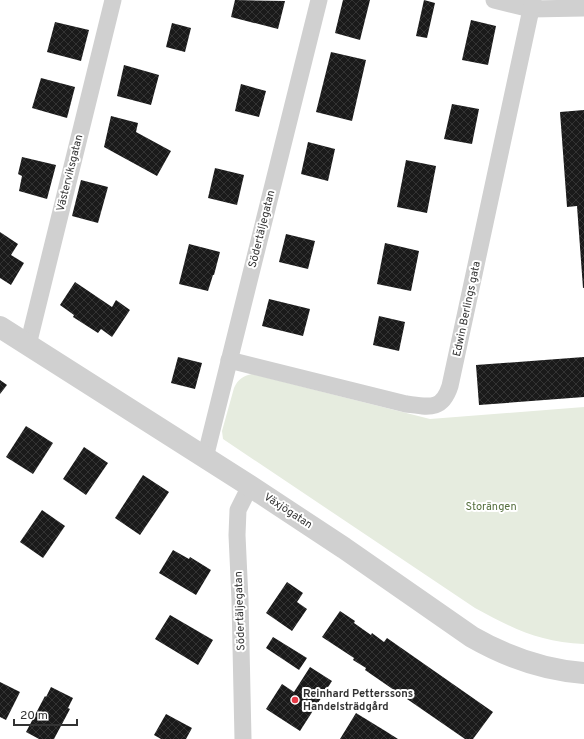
<svg xmlns="http://www.w3.org/2000/svg" width="584" height="739" viewBox="0 0 584 739" font-family="Overpass,sans-serif">
<style>
.green{fill:#e6ecdf}
.building{fill:url(#building-cross-hatch)}
.lines{fill:none;stroke-linecap:round;stroke-linejoin:round}
.minor{stroke:#d0d0d0;stroke-width:17}
.tertiary{stroke:#d0d0d0;stroke-width:22}
.poi-dot{fill:#e63946;stroke:#fff;stroke-width:1.5}
.labels{text-anchor:middle;dominant-baseline:central;stroke-width:4;stroke-linejoin:round;paint-order:stroke}
.street-label{font-size:11px;fill:#333;stroke:#fff}
.park-label{font-size:11px;fill:#56703f;stroke:#fff}
.poi-label{font-size:11px;font-weight:bold;fill:#333;stroke:#fff;text-anchor:start}
</style>
<defs>
<pattern id="building-cross-hatch" width="8" height="8" patternUnits="userSpaceOnUse"><rect width="8" height="8" fill="#1a1a1a"/><path d="M0 0l8 8M0 8l8-8" fill="none" stroke="#333"/></pattern>
</defs>
<rect width="100%" height="100%" fill="#fff"/>
<path class="green" d="M 252,374 L 430,419 L 584,407 L 584,644 C 539,642 514,629 475,608 L 223,439 L 222,431 L 234,388 C 238,379 243,376 252,374 Z"/>
<g class="building">
<polygon points="235,0 285,1 278,29 231,17"/>
<polygon points="343,0 370,0 360,40 335,33"/>
<polygon points="424,0 435,3 427,38 416,36"/>
<polygon points="471,20 496,26 488,65 462,60"/>
<polygon points="55,22 89,30 81,61 47,52"/>
<polygon points="172,23 191,28 185,52 166,47"/>
<polygon points="331,52 366,60 352,121 316,112"/>
<polygon points="124,65 159,75 151,105 117,96"/>
<polygon points="41,78 75,87 67,118 32,108"/>
<polygon points="241,84 266,91 259,117 235,111"/>
<polygon points="452,104 479,109 472,144 444,139"/>
<polygon points="584,110 584,288 583,288 577,206 567,207 560,112"/>
<polygon points="111,116 138,123 136,132 171,151 157,176 104,147"/>
<polygon points="308,142 335,149 328,181 301,174"/>
<polygon points="22,157 56,165 47,199 19,191 22,176 18,174"/>
<polygon points="406,160 436,166 427,213 397,207"/>
<polygon points="215,168 244,175 237,205 208,198"/>
<polygon points="81,180 108,187 98,223 72,216"/>
<polygon points="0,232 18,244 11,255 24,263 11,285 0,278"/>
<polygon points="286,234 315,241 308,269 279,262"/>
<polygon points="385,243 419,251 411,291 377,284"/>
<polygon points="189,244 220,252 214,275 213,275 208,291 179,284"/>
<polygon points="75,282 112,307 116,300 130,310 112,337 101,329 98,333 73,317 74,315 60,305"/>
<polygon points="269,299 310,309 303,336 262,326"/>
<polygon points="379,316 405,322 399,351 373,345"/>
<polygon points="178,357 202,363 195,389 171,383"/>
<polygon points="584,357 584,397 479,405 476,365"/>
<polygon points="0,380 7,385 0,394"/>
<polygon points="26,426 53,443 33,474 6,457"/>
<polygon points="84,447 108,463 86,495 63,479"/>
<polygon points="143,475 169,492 140,535 115,518"/>
<polygon points="42,510 65,526 43,558 20,542"/>
<polygon points="173,550 189,559 190,557 211,570 196,595 159,573"/>
<polygon points="287,582 303,593 297,602 307,609 292,631 266,613"/>
<polygon points="340,611 355,621 354,623 371,635 372,633 384,642 387,638 493,712 473,739 465,739 365,670 366,668 353,660 354,658 322,637"/>
<polygon points="170,615 213,640 198,665 155,639"/>
<polygon points="273,637 307,658 299,670 266,648"/>
<polygon points="310,667 332,681 300,731 266,709 282,684 294,692"/>
<polygon points="0,682 20,692 6,720 0,717"/>
<polygon points="51,687 73,698 68,708 70,709 54,739 39,739 26,732 45,696 46,697"/>
<polygon points="356,713 387,732 398,739 340,739"/>
<polygon points="166,714 192,728 186,739 161,739 154,735"/>
</g>
<g class="lines">
<g class="minor">
<polyline points="494,0 531,9 584,8"/>
<polyline points="28,345 113,0"/>
<path d="M 229,360 L 406,404 C 429,407 442,411 450,386 L 533,0"/>
<polyline points="205,458 319,0"/>
<polyline points="243,739 240,600 237,535 238,510 250,486"/>
</g>
<path class="tertiary" d="M 0,327 L 250,486 L 344,548 L 472,637 C 507,657 544,670 584,673"/>
</g>
<circle class="poi-dot" cx="295" cy="700" r="4"/>
<g class="labels">
<g class="street-label">
<text transform="translate(70 173) rotate(-76)">Västerviksgatan</text>
<text transform="translate(262 229) rotate(-76)">Södertäljegatan</text>
<text transform="translate(467 309) rotate(-78)">Edwin Berlings gata</text>
<text transform="translate(288 511) rotate(33)">Växjögatan</text>
<text transform="translate(240 611) rotate(-92)">Södertäljegatan</text>
</g>
<g class="park-label">
<text x="491" y="507">Storängen</text>
</g>
<g class="poi-label">
<text x="303" y="694">Reinhard Petterssons<tspan x="303" dy="13">Handelsträdgård</tspan></text>
</g>
</g>
<path d="M14 719v6h63v-6" fill="none" stroke="#333333" stroke-width="2"/>
<text x="20" y="719" font-size="12" fill="#333333" stroke="#ffffff" stroke-width="3" paint-order="stroke">20 m</text>
</svg>
